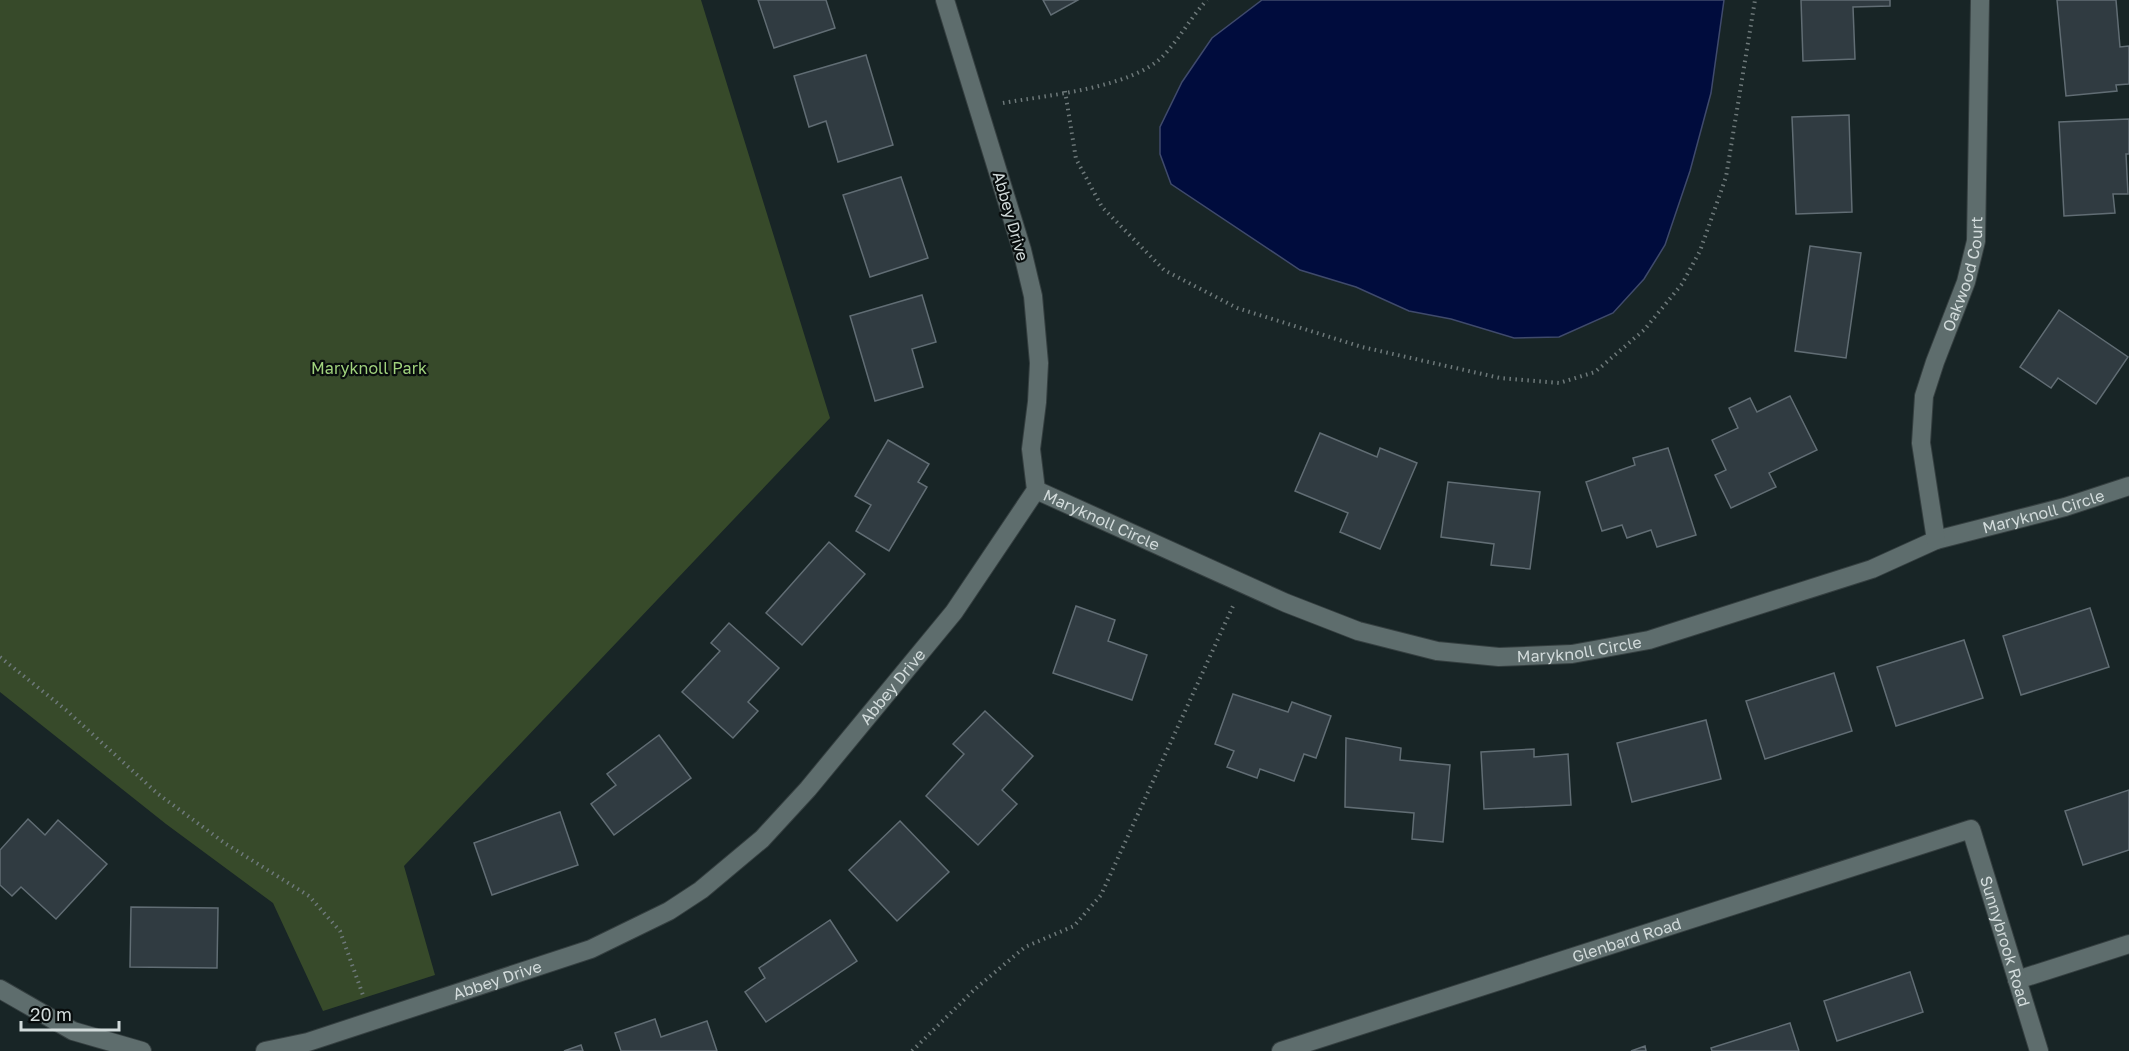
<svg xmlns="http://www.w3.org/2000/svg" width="2129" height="1051" viewBox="0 0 2129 1051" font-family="'Golos Text',sans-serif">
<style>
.green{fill:#374a2a}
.water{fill:#000c3d;stroke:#3f4a6c;stroke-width:1.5}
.building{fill:#303b41;stroke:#616d74;stroke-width:1.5}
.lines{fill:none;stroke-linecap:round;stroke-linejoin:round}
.minor-casing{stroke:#353f40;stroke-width:20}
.path{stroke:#6e797a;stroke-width:4;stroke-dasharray:1.5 4.5;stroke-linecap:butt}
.minor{stroke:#5e6d6d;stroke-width:18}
.labels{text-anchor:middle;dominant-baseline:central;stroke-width:4.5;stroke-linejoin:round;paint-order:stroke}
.street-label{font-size:16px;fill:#d2dbdb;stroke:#080d0d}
.park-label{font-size:16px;fill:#a0d27d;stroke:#080d0d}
</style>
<rect width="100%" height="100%" fill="#182526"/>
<polygon class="green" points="0,0 701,0 830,418 404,866 435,975 323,1011 273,903 166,824 0,692"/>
<polygon class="water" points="1262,0 1724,0 1711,93 1690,171 1665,245 1644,279 1613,313 1559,337 1514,338 1451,319 1409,311 1356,287 1300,270 1171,184 1160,154 1160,127 1182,82 1212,38"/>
<g class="building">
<polygon points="758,0 826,0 835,28 774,48"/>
<polygon points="1043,0 1078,0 1051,15"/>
<polygon points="1801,0 1890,0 1890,6 1853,7 1855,59 1803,61"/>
<polygon points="2057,0 2116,0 2120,47 2129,46 2129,84 2116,85 2117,91 2066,96"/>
<polygon points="866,55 893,145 838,162 826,121 809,127 794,76"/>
<polygon points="1849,115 1852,212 1796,214 1792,117"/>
<polygon points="2129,119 2129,154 2126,154 2128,194 2113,194 2115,213 2064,216 2059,122"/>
<polygon points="901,177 928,258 870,277 843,195"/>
<polygon points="1810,246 1861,253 1846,358 1795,351"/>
<polygon points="922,295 936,342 912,349 923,387 875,401 850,316"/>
<polygon points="2059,310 2128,357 2096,404 2058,378 2051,388 2020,367"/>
<polygon points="1790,396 1817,450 1769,473 1776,487 1731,508 1715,475 1726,470 1712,440 1738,428 1729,408 1750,398 1757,412"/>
<polygon points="1320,433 1377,457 1380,448 1417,463 1380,549 1340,532 1348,513 1295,491"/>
<polygon points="888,440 929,464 918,482 927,487 889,551 856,531 871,505 855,496"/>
<polygon points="1668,448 1696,535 1657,547 1651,530 1627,538 1622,525 1602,531 1586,482 1635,465 1633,458"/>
<polygon points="1448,482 1540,492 1530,569 1491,565 1494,544 1441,537"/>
<polygon points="829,542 865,574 802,645 766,613"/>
<polygon points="1076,606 1115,620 1108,641 1147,655 1132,700 1053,673"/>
<polygon points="2090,608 2109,667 2021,695 2003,636"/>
<polygon points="729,623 779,668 748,702 758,711 733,738 682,692 720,651 711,643"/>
<polygon points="1964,640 1983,698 1896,726 1877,667"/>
<polygon points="1834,673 1852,731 1765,759 1746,701"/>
<polygon points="1233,694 1288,712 1292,702 1331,716 1316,758 1304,754 1294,781 1260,769 1257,778 1227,767 1234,751 1215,744"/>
<polygon points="985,711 1033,756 1002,790 1017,804 978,845 926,796 964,754 953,744"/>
<polygon points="1706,720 1721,779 1632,802 1617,743"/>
<polygon points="659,735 691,778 614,835 591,804 616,785 607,774"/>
<polygon points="1346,738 1401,748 1400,760 1450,765 1443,842 1412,839 1414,813 1345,807"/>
<polygon points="1534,749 1534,757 1568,754 1571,805 1484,809 1481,752"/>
<polygon points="2129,790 2129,850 2083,865 2065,811"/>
<polygon points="560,812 578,865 492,895 474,843"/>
<polygon points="28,819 45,835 58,820 107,864 56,919 21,887 12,896 0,885 0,850"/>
<polygon points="900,821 949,872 897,921 849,870"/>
<polygon points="131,907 218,908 217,968 130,967"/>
<polygon points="830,920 857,961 766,1022 745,992 765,978 759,968"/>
<polygon points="1910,972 1923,1012 1837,1041 1824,1001"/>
<polygon points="655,1019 661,1037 707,1021 717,1051 621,1051 615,1033"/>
<polygon points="1790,1023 1799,1051 1712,1051 1711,1048"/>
<polygon points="581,1045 583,1051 564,1051"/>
<polygon points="1645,1046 1646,1051 1631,1051"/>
</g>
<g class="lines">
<defs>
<g id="minor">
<path id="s1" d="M 1036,490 L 1286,603 L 1358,631 L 1437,651 L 1499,657 L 1572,654 L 1649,640 L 1872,569 L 1936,540 L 2065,507 L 2129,486"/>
<path id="s2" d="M 1936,540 L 1921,443 L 1924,396 L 1935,362 L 1966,282 L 1976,241 L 1980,0"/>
<polyline points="2017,980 2129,944"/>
<polyline points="0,989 73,1031 142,1051"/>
<path id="s3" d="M 265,1051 L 308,1042 L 591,949 L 669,911 L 701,890 L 762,839 L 808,789 L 954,612 L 1036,490 L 1031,449 L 1037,402 L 1039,363 L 1033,296 L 1022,250 L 945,0"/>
<path id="s4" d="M 1281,1051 L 1971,829 L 2039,1051"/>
</g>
</defs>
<use href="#minor" class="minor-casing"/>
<g class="path">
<polyline points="1065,91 1076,159 1102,207 1164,270 1237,308 1362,347 1500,378 1559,383 1595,372 1644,330 1682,284 1700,251 1726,177 1755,0"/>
<path d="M 1003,103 C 1048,95 1133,88 1164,55 C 1180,38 1191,17 1207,0"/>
<polyline points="0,657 66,710 158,794 226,844 309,896 340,931 364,998"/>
<polyline points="912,1051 975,989 1025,947 1074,926 1101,895 1233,606"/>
</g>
<use href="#minor" class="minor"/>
</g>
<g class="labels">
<g class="street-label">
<text transform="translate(1011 216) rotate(74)">Abbey Drive</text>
<text stroke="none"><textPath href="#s2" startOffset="274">Oakwood Court</textPath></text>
<text stroke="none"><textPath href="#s1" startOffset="1062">Maryknoll Circle</textPath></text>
<text stroke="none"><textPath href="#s1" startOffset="72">Maryknoll Circle</textPath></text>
<text stroke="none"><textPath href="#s1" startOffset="576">Maryknoll Circle</textPath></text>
<text stroke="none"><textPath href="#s3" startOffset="747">Abbey Drive</textPath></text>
<text stroke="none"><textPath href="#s4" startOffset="363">Glenbard Road</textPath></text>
<text stroke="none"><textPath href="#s4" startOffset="842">Sunnybrook Road</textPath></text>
<text stroke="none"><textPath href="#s3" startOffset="243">Abbey Drive</textPath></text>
</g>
<g class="park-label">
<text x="369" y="368">Maryknoll Park</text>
</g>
</g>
<path d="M21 1021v9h98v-9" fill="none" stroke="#d2dbdb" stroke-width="3"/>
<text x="30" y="1021" font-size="18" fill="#d2dbdb" stroke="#080d0d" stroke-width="4.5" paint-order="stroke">20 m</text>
</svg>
